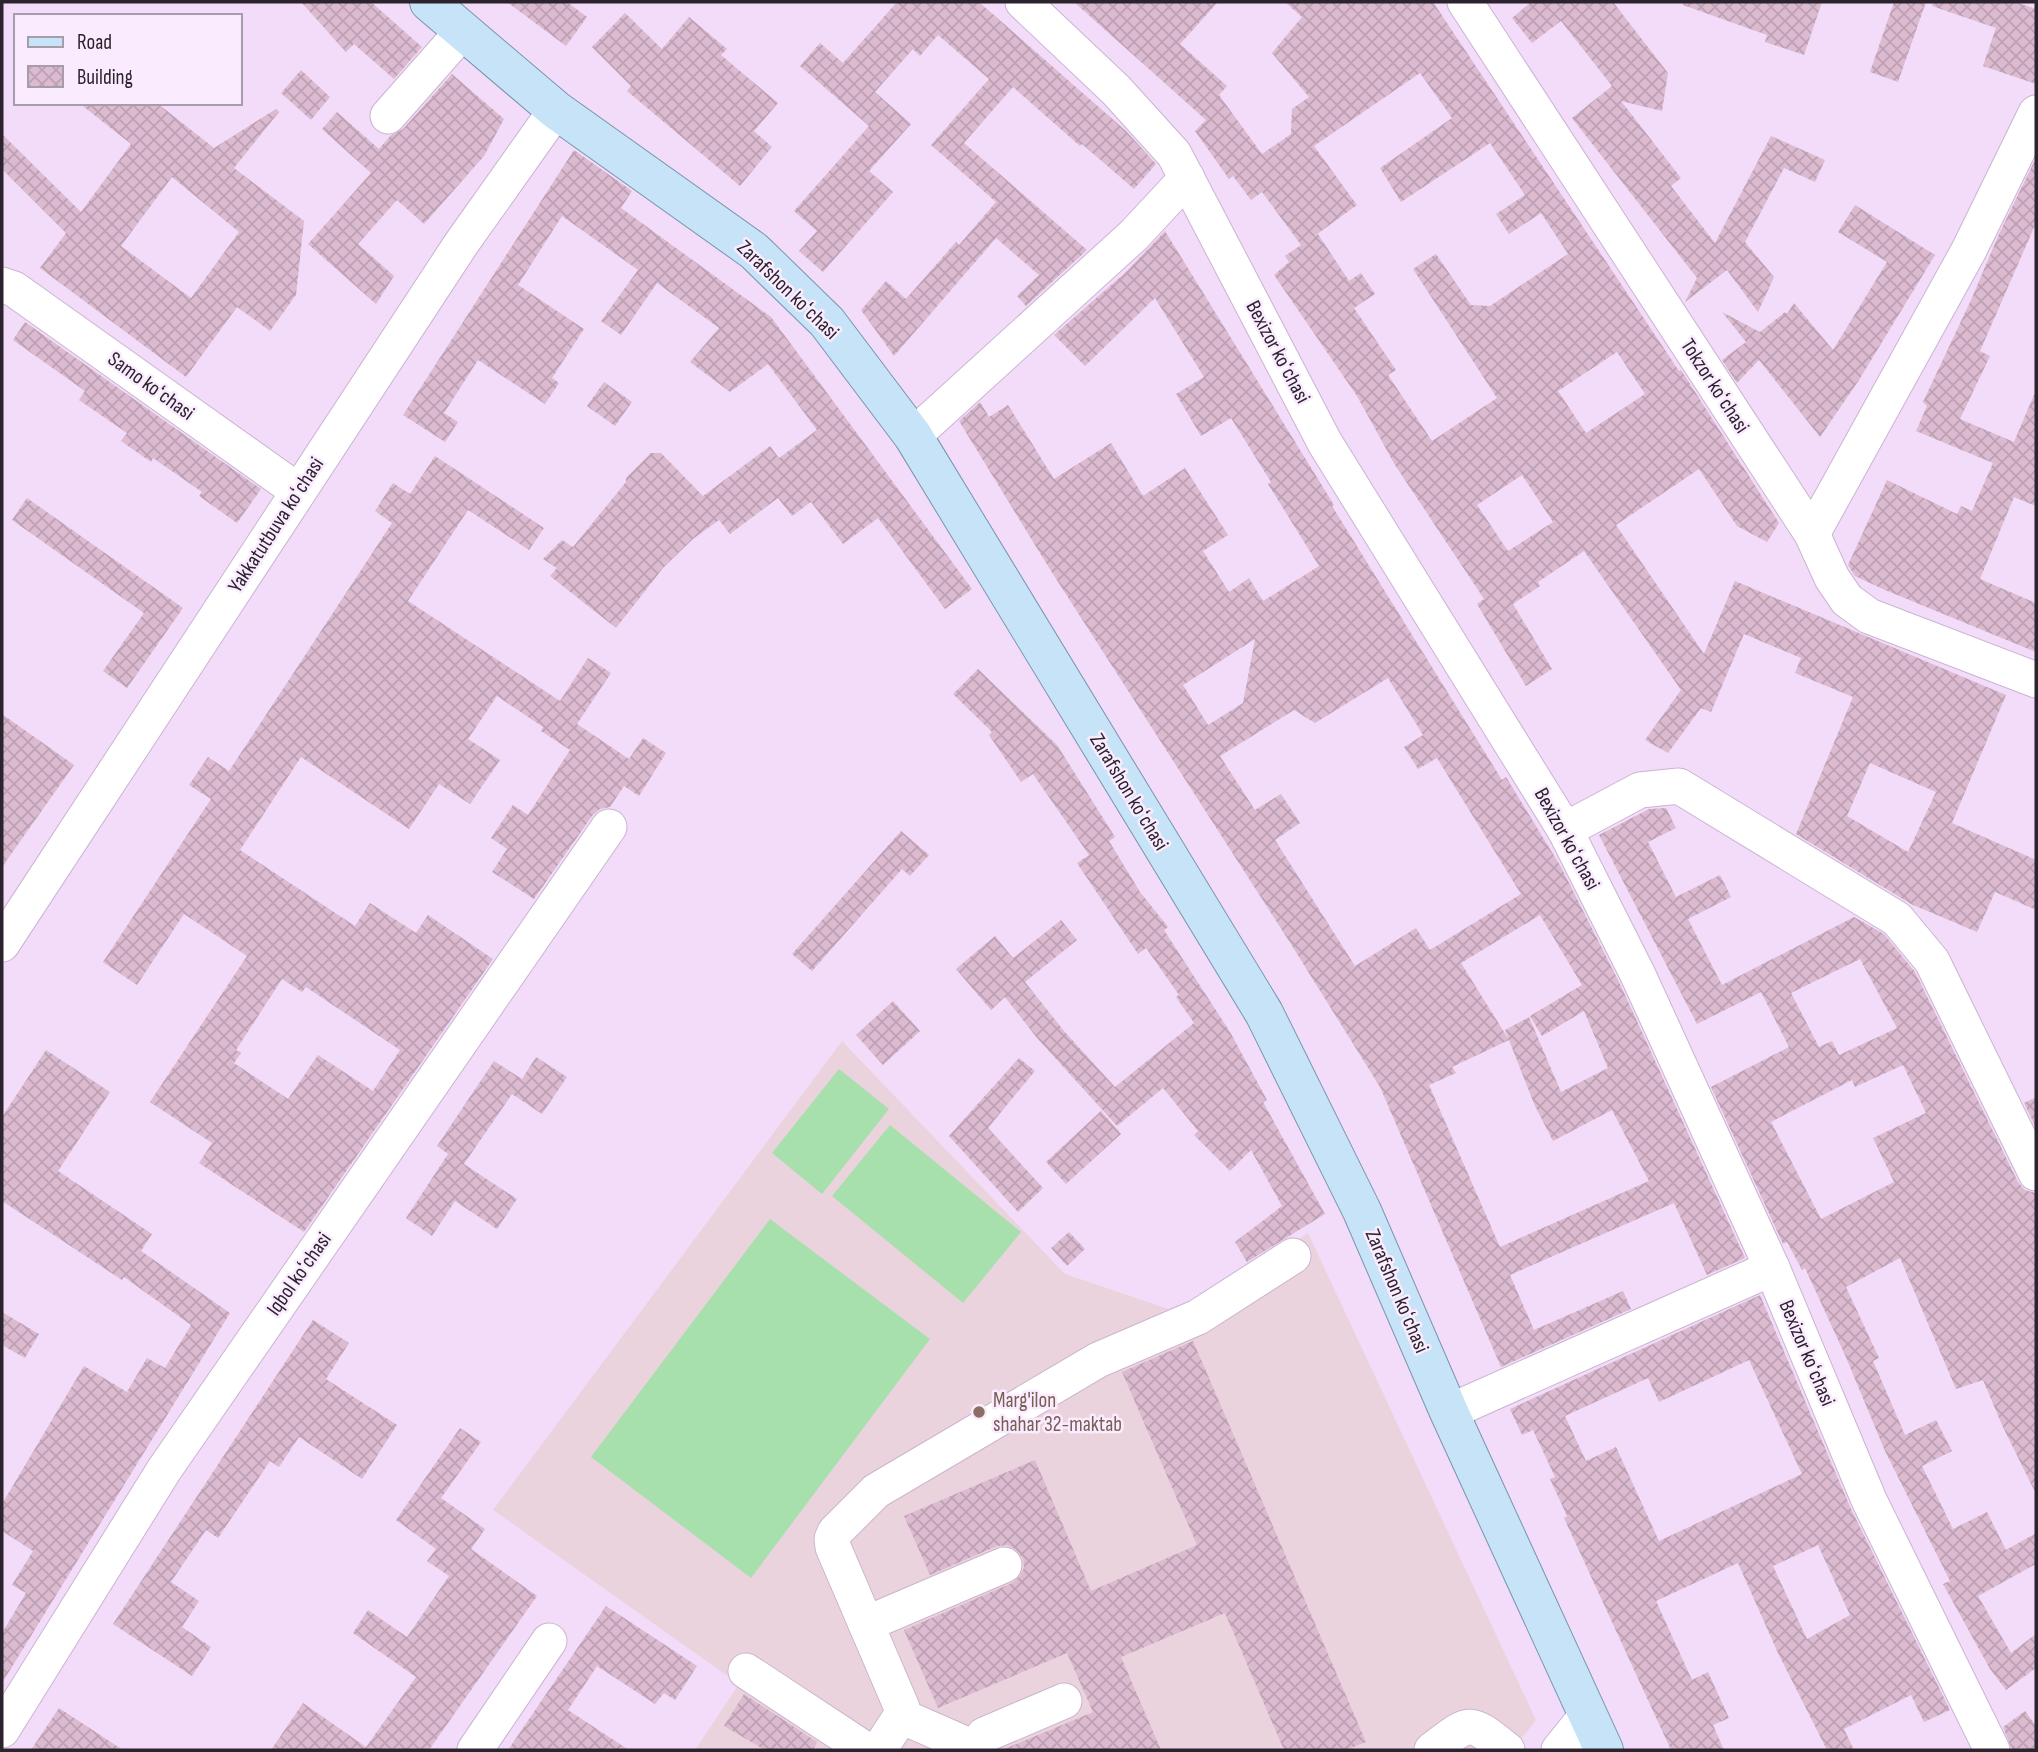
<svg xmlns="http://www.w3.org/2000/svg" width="2038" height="1752" viewBox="0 0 2038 1752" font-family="'Sofia Sans Condensed',sans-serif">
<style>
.education{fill:#ebd3de}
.pitch{fill:#a7dfad}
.building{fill:url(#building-cross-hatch);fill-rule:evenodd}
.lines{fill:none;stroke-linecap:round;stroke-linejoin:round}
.minor-casing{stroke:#cab4d1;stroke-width:37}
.major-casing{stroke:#7894ae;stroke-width:40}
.minor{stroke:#fff;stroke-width:35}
.major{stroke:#c7e3f8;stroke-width:38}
.education-dot{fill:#8d6e63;stroke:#faecfe;stroke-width:2.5}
.labels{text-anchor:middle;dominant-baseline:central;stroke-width:5;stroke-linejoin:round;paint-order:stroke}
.street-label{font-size:21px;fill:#2b232d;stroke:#faecfe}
.education-label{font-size:21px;fill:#785e54;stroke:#faecfe;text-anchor:start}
</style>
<defs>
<pattern id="building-cross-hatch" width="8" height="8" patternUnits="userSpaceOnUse" patternTransform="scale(1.75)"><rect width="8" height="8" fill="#dcbbd0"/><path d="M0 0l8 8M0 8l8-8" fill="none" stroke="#bda0b3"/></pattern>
</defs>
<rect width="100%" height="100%" fill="#f2dcf9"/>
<polygon class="education" points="842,1041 1065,1274 1186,1315 1308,1233 1536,1720 1512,1750 695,1750 739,1684 493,1510"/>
<g class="pitch">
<polygon points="839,1069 889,1109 822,1194 772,1153"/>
<polygon points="890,1125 1021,1232 963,1303 832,1196"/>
<polygon points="770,1219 930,1339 751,1578 591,1457"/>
</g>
<g class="building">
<polygon points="301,2 371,2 422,47 394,79 354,44 346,52"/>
<polygon points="507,2 567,2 587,17 566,46"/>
<polygon points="897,2 979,2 1126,131 1156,164 1134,189 1082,144 1080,146 1013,87 964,143 1087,250 1026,306 1017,296 1039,275 996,238 894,356 861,310 886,281 906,299 956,242 959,245 996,202 931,145 989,79 938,35 920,56 913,49 875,92 911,124 869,171 893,192 823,272 799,251 817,231 794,211 869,126 800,66 820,43 843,63"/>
<path d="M 1074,2 L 1218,2 L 1180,44 L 1227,86 L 1219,95 L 1262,154 L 1291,134 L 1292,109 L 1309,97 L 1272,53 L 1302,17 L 1285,2 L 1433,2 L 1679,371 L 1681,370 L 1779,523 L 1767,542 L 1737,526 L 1699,469 L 1616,525 L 1704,654 L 1735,581 L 2006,695 L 1952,823 L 2036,860 L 2036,910 L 1995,892 L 1977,932 L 1911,904 L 1796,834 L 1853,697 L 1795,673 L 1801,658 L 1744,634 L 1711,712 L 1701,708 L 1668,753 L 1645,740 L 1681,690 L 1584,551 L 1538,582 L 1540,586 L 1513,604 L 1552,669 L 1526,686 L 1477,604 L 1484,599 L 1395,465 L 1357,396 L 1274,275 L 1289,262 L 1285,256 L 1301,245 L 1262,192 L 1251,200 L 1233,176 L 1229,179 L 1195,131 L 1206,120 ZM 1420,73 L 1452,118 L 1380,168 L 1401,202 L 1490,143 L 1525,195 L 1496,214 L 1509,234 L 1541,213 L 1568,254 L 1490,306 L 1471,305 L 1436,254 L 1413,269 L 1497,398 L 1432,441 L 1388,375 L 1396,370 L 1354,308 L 1375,294 L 1361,273 L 1349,281 L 1318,234 L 1309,240 L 1357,205 L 1314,146 ZM 1617,352 L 1645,394 L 1586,433 L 1558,391 ZM 1522,475 L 1553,522 L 1508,551 L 1477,505 ZM 1870,763 L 1936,792 L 1908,852 L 1847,816 Z"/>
<polygon points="1531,2 1613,2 1668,73 1662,111 1621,101 1681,178 1671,186 1715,243 1771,136 1825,160 1815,182 1784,168 1745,242 1774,277 1758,312 1727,270 1685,302 1697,278 1572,118 1612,86 1561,21 1532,43 1512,18"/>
<polygon points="1684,2 1822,2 1804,55 1765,42 1767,35 1683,5"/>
<polygon points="1894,2 1926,2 1898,82 1870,72"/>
<polygon points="1933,2 2015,2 2036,9 2036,84 1983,66 1996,28 1932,6"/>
<polygon points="625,13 662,49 689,17 727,49 721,55 778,103 754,131 772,147 740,186 627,91 631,86 592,47"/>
<polygon points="301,70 330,97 311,120 281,93"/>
<polygon points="452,74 504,119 484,156 424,224 397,200 358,244 394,276 376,304 308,244 371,173 322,129 337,112 379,149 391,135 403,129"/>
<path d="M 79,103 L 157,103 L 214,148 L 276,109 L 279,112 L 234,168 L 304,221 L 296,295 L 270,331 L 237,307 L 186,377 L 40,268 L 66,233 L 2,169 L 2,134 L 81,212 L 131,144 ZM 172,177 L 239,232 L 191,298 L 121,246 Z"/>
<polygon points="574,150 632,191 621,208 771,317 972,589 945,609 878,518 843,544 811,502 792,516 778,498 730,534 719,520 693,539 663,568 616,628 550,576 557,568 543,559 562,540 573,547 626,482 626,478 651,453 661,453 703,496 770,446 779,458 817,430 768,364 730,392 690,362 719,328 657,283 621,335 601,321 638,270 562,216 518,285 584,329 552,378 559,383 545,404 478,360 444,413 458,422 445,442 403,415"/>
<polygon points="2036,158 2036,223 1980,351 1990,356 1960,419 2014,442 2036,390 2036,506 2014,497 1980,579 2036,603 2036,652 1885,590 1855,576 1848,565 1887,480 1957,514 1961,506 1972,511 1993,463 1916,431 1927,406 1923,402 1971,300 1999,234"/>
<polygon points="1855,205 1935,255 1859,380 1820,437 1759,360 1737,383 1722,360 1746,342 1722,312 1760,332 1785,312 1787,314 1794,303 1833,350 1887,262 1838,232"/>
<path d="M 1165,231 L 1334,505 L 1332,506 L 1502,780 L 1506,777 L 1561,867 L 1620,984 L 1745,1258 L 1707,1275 L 1674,1203 L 1510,1275 L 1534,1330 L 1623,1291 L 1631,1309 L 1501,1367 L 1380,1087 L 1289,941 L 1051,571 L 959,421 L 980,402 L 989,417 L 1008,405 L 1054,479 L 1111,443 L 1143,496 L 1185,468 L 1228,535 L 1203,551 L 1229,592 L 1249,578 L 1263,601 L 1319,566 L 1268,484 L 1271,482 L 1231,418 L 1201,436 L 1176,394 L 1204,377 L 1155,298 L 1085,366 L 1054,335 L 1126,272 ZM 1255,639 L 1243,703 L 1208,725 L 1183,685 ZM 1388,678 L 1423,735 L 1404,747 L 1418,769 L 1437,758 L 1521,894 L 1430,950 L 1416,928 L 1355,966 L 1275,840 L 1300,823 L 1281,794 L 1255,810 L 1220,756 L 1294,710 L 1315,723 ZM 1540,915 L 1582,985 L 1530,1016 L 1542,1036 L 1584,1011 L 1608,1068 L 1561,1092 L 1529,1017 L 1505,1030 L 1535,1106 L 1553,1141 L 1612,1110 L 1649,1181 L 1500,1247 L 1429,1085 L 1456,1073 L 1452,1067 L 1509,1040 L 1461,963 Z"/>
<polygon points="25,322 261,489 237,523 199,496 202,492 153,458 151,462 121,441 127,433 79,400 85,391 13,340"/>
<polygon points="604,382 632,402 615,426 587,406"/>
<path d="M 435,456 L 544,528 L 529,550 L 468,510 L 408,601 L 560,701 L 588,658 L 611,673 L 577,724 L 629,759 L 643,738 L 666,753 L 639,796 L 624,786 L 610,807 L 600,809 L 592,816 L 534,899 L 492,872 L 507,849 L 491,838 L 513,805 L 528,815 L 570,750 L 541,731 L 543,727 L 497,696 L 468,739 L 500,760 L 470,804 L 439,784 L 409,829 L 301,757 L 240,850 L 355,926 L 370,903 L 416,933 L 428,915 L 493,959 L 304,1232 L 199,1163 L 212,1143 L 150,1102 L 247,956 L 184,914 L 137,985 L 103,962 L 211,799 L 189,785 L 208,757 L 229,771 L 392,523 L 375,511 L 393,483 L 410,494 ZM 282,979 L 302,992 L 306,987 L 400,1050 L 373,1091 L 318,1055 L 288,1099 L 234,1063 L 241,1053 L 236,1050 Z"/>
<polygon points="27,498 183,608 127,688 103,671 144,613 12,520"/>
<polygon points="978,669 1057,745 1115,837 1109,841 1140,892 1168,927 1164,930 1230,1032 1267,1100 1263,1102 1325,1214 1247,1262 1235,1242 1282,1206 1251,1150 1230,1171 1194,1135 1198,1131 1163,1088 1117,1126 1037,1038 1005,997 991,1010 956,969 995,936 1013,958 1061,920 1077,940 1025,982 1064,1031 1115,1087 1194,1023 1176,997 1179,995 1146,948 1138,954 1077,863 1089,855 1033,774 1021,782 989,735 992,732 953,694"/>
<polygon points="2,714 74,765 2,867"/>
<path d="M 1666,808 L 1676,828 L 1648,842 L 1676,897 L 1720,875 L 1731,897 L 1688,919 L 1722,985 L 1854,917 L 1884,934 L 1915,972 L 2018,1182 L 2025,1190 L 2036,1193 L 2036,1494 L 2002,1425 L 1983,1380 L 1956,1389 L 1900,1258 L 1846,1287 L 1879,1358 L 1873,1361 L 1905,1435 L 1936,1420 L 1952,1451 L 1922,1466 L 1953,1529 L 1987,1512 L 2006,1550 L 2036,1533 L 2036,1564 L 1978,1596 L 2011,1653 L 2036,1634 L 2036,1668 L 2006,1690 L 1990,1669 L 1943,1584 L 1950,1581 L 1885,1451 L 1845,1355 L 1805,1268 L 1802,1270 L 1787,1242 L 1783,1244 L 1711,1087 L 1789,1047 L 1761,992 L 1697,1024 L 1599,835 L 1649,809 ZM 1860,959 L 1897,1028 L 1839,1055 L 1832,1041 L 1819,1047 L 1791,993 ZM 1903,1065 L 1926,1113 L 1873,1138 L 1894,1182 L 1821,1219 L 1771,1122 L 1852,1080 L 1855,1087 Z"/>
<polygon points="901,831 929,855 910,876 902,869 812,971 792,954"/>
<polygon points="893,1001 920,1031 883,1065 856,1035"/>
<polygon points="46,1050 110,1092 58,1171 152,1234 141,1251 230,1313 2,1683 2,1633 26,1593 12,1585 33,1551 2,1531 2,1504 84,1366 127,1392 147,1358 165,1368 191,1325 124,1277 122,1280 2,1201 2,1117"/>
<polygon points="536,1057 567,1077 542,1114 512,1094 464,1164 517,1199 497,1229 455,1201 432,1236 406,1218 448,1154 451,1156 437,1146 494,1061 522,1079"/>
<polygon points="1019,1058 1035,1071 988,1128 1043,1188 1018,1212 949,1136"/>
<polygon points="2036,1097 2036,1128 2024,1103"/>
<polygon points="1101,1111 1121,1134 1066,1184 1046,1162"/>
<polygon points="1069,1232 1085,1249 1067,1266 1051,1248"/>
<path d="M 1760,1295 L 1851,1509 L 1950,1710 L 1924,1722 L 1911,1695 L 1844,1729 L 1854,1750 L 1827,1750 L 1778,1653 L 1738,1563 L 1656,1601 L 1692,1680 L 1708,1672 L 1729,1718 L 1713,1725 L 1724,1750 L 1671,1750 L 1564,1518 L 1567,1516 L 1550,1479 L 1555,1477 L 1533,1430 L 1522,1435 L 1510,1409 ZM 1749,1360 L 1802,1474 L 1659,1541 L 1616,1447 L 1586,1461 L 1565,1416 L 1648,1378 L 1659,1402 ZM 1818,1545 L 1850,1615 L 1807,1639 L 1773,1566 Z"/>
<polygon points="2,1312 39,1334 25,1358 2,1345"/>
<polygon points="313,1320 349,1343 326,1379 397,1425 362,1479 299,1437 279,1467 270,1461 218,1538 206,1530 171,1582 199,1601 182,1627 211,1647 192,1676 113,1624"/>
<polygon points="1193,1341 1366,1742 1346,1750 1284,1750 1225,1613 1121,1657 1161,1750 1002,1750 1093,1712 1067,1653 938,1708 904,1630 1012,1583 1020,1576 1024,1568 1023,1558 1015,1549 1007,1545 997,1546 930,1575 904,1516 1035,1460 1091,1591 1197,1545 1122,1372"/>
<polygon points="460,1428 481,1442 441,1498 485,1529 471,1549 537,1596 429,1750 271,1750 303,1703 366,1747 416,1677 353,1633 368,1610 407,1637 449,1576 427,1561 436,1549 396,1520"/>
<polygon points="606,1606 697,1666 675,1700 664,1693 655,1704 597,1666 568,1710 629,1750 508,1750"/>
<polygon points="744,1694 817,1742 813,1750 765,1750 724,1726"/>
<polygon points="59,1708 123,1750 31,1750"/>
<polygon points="2025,1711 2036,1726 2036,1750 2012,1750 2003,1727"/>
</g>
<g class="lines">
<defs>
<g id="minor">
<polyline points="1023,2 1116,90 1174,154 1325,443 1565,830 1638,975 1772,1268 1869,1500 1992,1750"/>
<polyline points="1465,2 1812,534 1832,578 1847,600 1869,616 2036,680"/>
<polyline points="388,116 463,31"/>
<polyline points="2,285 14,289 298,491"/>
<polyline points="913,436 1134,235 1187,178"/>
<polyline points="1812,534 1969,250 2036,113"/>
<polyline points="1565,830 1640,790 1679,786 1897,919 1932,961 2036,1173"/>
<polyline points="2,944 461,244 556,110"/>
<polyline points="1449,1412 1772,1268"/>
<polyline points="866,1624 1004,1565"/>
<polyline points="746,1671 866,1750"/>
<polyline points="901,1716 974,1748"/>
<polyline points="2,1730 164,1470 609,827"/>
<polyline points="475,1750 549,1641"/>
<polyline points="879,1750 901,1716 902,1708 833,1547 832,1539 835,1532 876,1491 1098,1360 1198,1317 1293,1256"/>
<polyline points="974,1750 984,1735 1064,1701"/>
<path d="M 1432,1750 C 1472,1720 1468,1719 1507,1750"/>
<polyline points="1559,1750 1588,1714"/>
</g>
<polyline id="major" points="429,2 556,110 754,251 827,322 913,436 1264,1013 1362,1211 1449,1412 1604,1750"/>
</defs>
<use href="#minor" class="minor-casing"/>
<use href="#major" class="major-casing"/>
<use href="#minor" class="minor"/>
<use href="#major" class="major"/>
</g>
<circle class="education-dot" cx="979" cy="1412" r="7"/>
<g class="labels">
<g class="street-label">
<text transform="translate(788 290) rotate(44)">Zarafshon koʻchasi</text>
<text transform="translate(1278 352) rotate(62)">Bexizor koʻchasi</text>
<text transform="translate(151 386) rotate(36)">Samo koʻchasi</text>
<text transform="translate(1715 386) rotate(57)">Tokzor koʻchasi</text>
<text transform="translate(276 525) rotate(-57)">Yakkatutbuva koʻchasi</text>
<text transform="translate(1129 792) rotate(59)">Zarafshon koʻchasi</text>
<text transform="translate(1567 839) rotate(61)">Bexizor koʻchasi</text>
<text transform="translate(299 1274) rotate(-55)">Iqbol koʻchasi</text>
<text transform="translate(1397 1291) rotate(67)">Zarafshon koʻchasi</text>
<text transform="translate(1807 1353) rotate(67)">Bexizor koʻchasi</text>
</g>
<g class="education-label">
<text x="993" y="1400">Marg'ilon<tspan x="993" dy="24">shahar 32-maktab</tspan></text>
</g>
</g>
<rect width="2038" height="1752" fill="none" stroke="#2b232d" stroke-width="7"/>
<rect x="14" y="14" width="228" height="91" fill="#faecfe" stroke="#a79caa" stroke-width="2"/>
<rect x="28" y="37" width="35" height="10" fill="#c7e3f8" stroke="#a79caa" stroke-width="2"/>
<text x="77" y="49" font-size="21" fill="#2b232d">Road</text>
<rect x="28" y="66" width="35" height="21" fill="url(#building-cross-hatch)" stroke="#a79caa" stroke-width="2"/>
<text x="77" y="84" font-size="21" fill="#2b232d">Building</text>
</svg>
